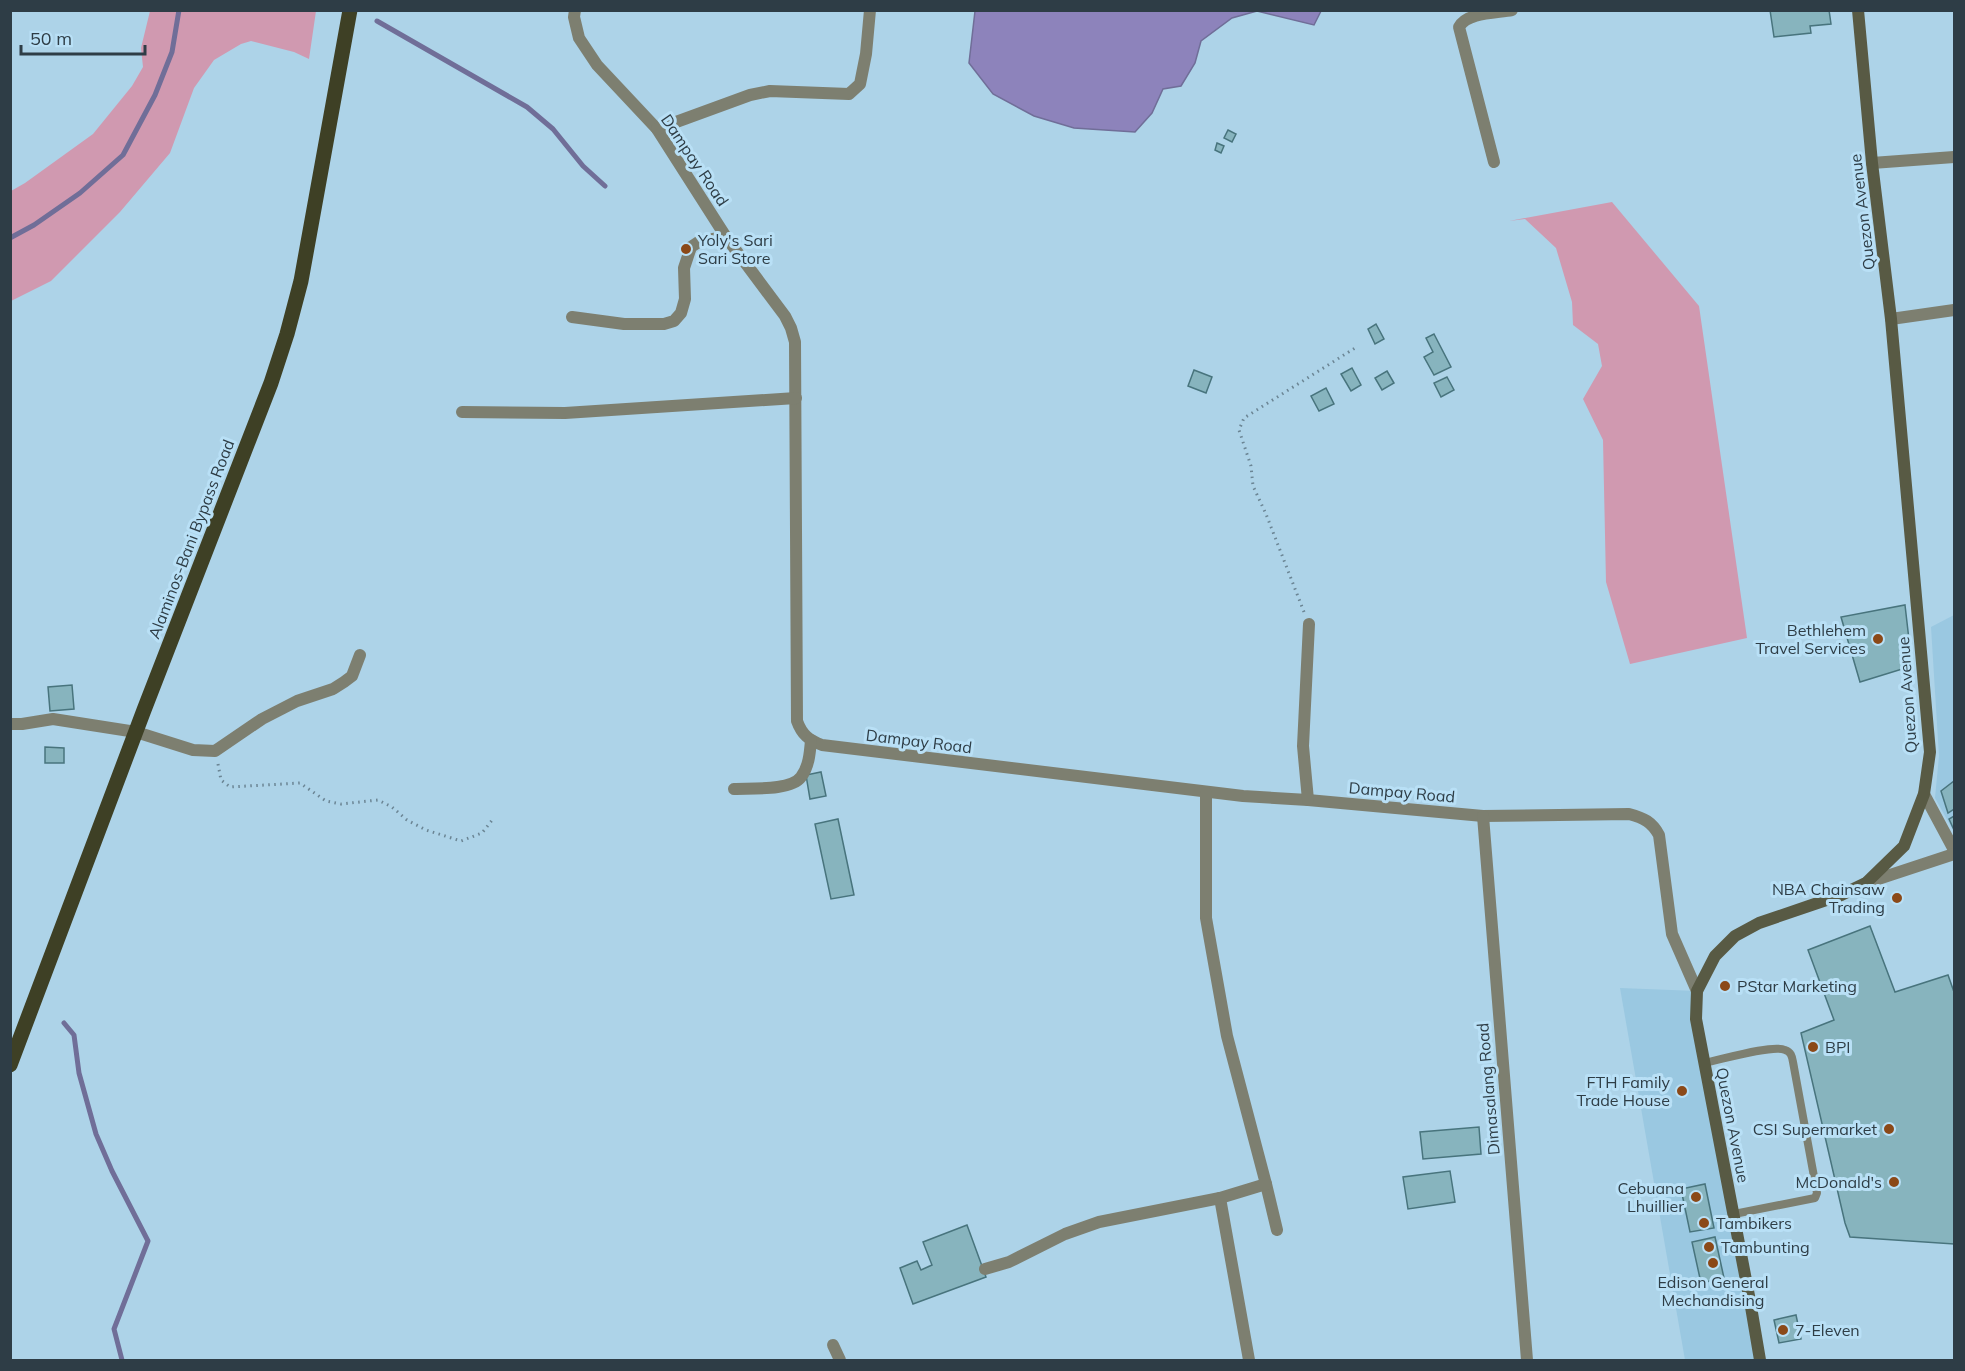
<svg xmlns="http://www.w3.org/2000/svg" width="1965" height="1371" viewBox="0 0 1965 1371" font-family="Mulish,sans-serif">
<style>
.built{fill:#9ac8e1}
.green{fill:#d099b0}
.water{fill:#8d83bb;stroke:#706e98;stroke-width:1.5}
.lines{fill:none;stroke-linecap:round;stroke-linejoin:round}
.stream{stroke:#706e98;stroke-width:5}
.building{fill:#87b4be;stroke:#48747d;stroke-width:1.5}
.path{stroke:#6b8594;stroke-width:3;stroke-dasharray:1.5 4.5;stroke-linecap:butt}
.service{stroke:#7d7f70;stroke-width:8}
.minor{stroke:#7d7f70;stroke-width:12}
.secondary{stroke:#585a44;stroke-width:12}
.primary{stroke:#3e4025;stroke-width:15}
.poi-dot{fill:#8b4918;stroke:#b9e0f6;stroke-width:2}
.labels{text-anchor:middle;dominant-baseline:central;stroke-width:6;stroke-linejoin:round;paint-order:stroke}
.street-label{font-size:16px;fill:#2e3d46;stroke:#b9e0f6}
.poi-label{font-size:16px;fill:#2e3d46;stroke:#b9e0f6;text-anchor:start}
</style>
<rect width="100%" height="100%" fill="#add3e8"/>
<g class="built">
<polygon points="1954,615 1954,832 1935,798 1939,756 1931,627"/>
<polygon points="1620,988 1697,991 1760,1360 1685,1360"/>
</g>
<g class="green">
<polygon points="150,11 316,11 309,59 294,52 251,41 241,44 214,60 194,88 170,153 120,212 51,281 11,301 11,191 25,183 93,134 132,86 143,67 141,48"/>
<polygon points="1612,202 1699,306 1747,638 1630,664 1606,582 1603,440 1583,399 1602,366 1598,344 1573,325 1572,302 1556,248 1525,219 1509,221"/>
</g>
<polygon class="water" points="975,11 975,10 1321,11 1314,25 1257,11 1232,18 1201,41 1195,63 1181,86 1163,89 1152,113 1135,132 1074,128 1034,116 993,94 969,63"/>
<g class="lines">
<g class="stream">
<polyline points="377,21 527,107 553,129 583,166 605,186"/>
<polyline points="10,238 34,225 80,193 123,155 155,95 172,52 179,10"/>
<polyline points="64,1023 74,1035 79,1073 96,1134 112,1171 148,1241 114,1329 122,1360"/>
</g>
</g>
<g class="building">
<polygon points="1770,10 1829,10 1831,24 1810,26 1811,33 1774,37"/>
<polygon points="1228,130 1236,134 1232,142 1224,138"/>
<polygon points="1217,143 1224,146 1221,153 1215,150"/>
<polygon points="1376,324 1384,339 1375,344 1368,329"/>
<polygon points="1434,334 1451,367 1434,375 1424,357 1433,352 1426,338"/>
<polygon points="1352,368 1361,385 1351,391 1341,374"/>
<polygon points="1194,370 1212,377 1206,393 1188,386"/>
<polygon points="1387,371 1394,383 1382,390 1375,378"/>
<polygon points="1447,377 1454,390 1441,397 1434,383"/>
<polygon points="1326,388 1334,404 1319,411 1311,396"/>
<polygon points="1905,605 1912,666 1860,682 1841,617"/>
<polygon points="72,685 74,709 50,711 48,687"/>
<polygon points="45,747 64,748 64,763 45,763"/>
<polygon points="821,772 826,796 810,799 806,775"/>
<polygon points="1954,781 1954,809 1948,813 1941,791"/>
<polygon points="1954,816 1954,830 1949,819"/>
<polygon points="838,819 854,895 831,899 815,824"/>
<polygon points="1870,926 1895,992 1948,975 1954,992 1954,1244 1850,1237 1845,1223 1801,1033 1834,1020 1808,950"/>
<polygon points="1479,1127 1481,1154 1423,1159 1420,1132"/>
<polygon points="1450,1171 1455,1202 1408,1209 1403,1177"/>
<polygon points="1705,1184 1714,1228 1690,1232 1681,1189"/>
<polygon points="967,1225 986,1277 913,1304 900,1268 917,1261 921,1270 932,1265 923,1242"/>
<polygon points="1715,1237 1724,1278 1701,1283 1692,1242"/>
<polygon points="1796,1315 1801,1339 1779,1343 1774,1320"/>
</g>
<g class="lines">
<g class="path">
<polyline points="1304,612 1266,514 1253,486 1251,466 1239,430 1244,418 1355,348"/>
<polyline points="218,764 221,780 230,787 300,783 326,801 341,804 378,800 392,807 407,820 426,830 461,841 482,833 493,819"/>
</g>
<path class="service" d="M 1704,1063 C 1720,1060 1773,1044 1785,1050 C 1791,1052 1792,1056 1793,1062 L 1817,1193 L 1815,1198 L 1734,1214"/>
<g class="minor">
<path d="M 575,10 L 574,17 L 579,38 L 597,65 L 657,129 L 726,237 L 785,316 L 791,328 L 795,342 L 797,721 C 802,735 809,740 822,745 L 1243,796 L 1308,800 L 1483,816 L 1629,814 C 1644,818 1652,822 1659,835 L 1672,934 L 1697,991"/>
<polyline points="657,129 750,95 770,91 849,94 860,84 866,54 870,10"/>
<path d="M 1494,162 L 1459,27 C 1467,12 1497,13 1512,10"/>
<polyline points="1872,163 1954,157"/>
<polyline points="572,317 624,324 664,324 674,321 681,313 685,299 684,268 691,247 700,241 726,237"/>
<polyline points="1891,319 1954,310"/>
<polyline points="462,412 565,413 796,398"/>
<polyline points="10,724 22,724 53,719 136,732 193,750 215,751 262,719 297,701 333,689 344,682 352,676 360,655"/>
<path d="M 734,789 C 750,788 791,791 801,777 C 809,767 810,752 811,740"/>
<polyline points="1924,794 1954,850"/>
<polyline points="1308,800 1303,746 1309,624"/>
<polyline points="1483,816 1527,1360"/>
<polyline points="1866,883 1954,854"/>
<polyline points="1266,1184 1277,1230"/>
<polyline points="1220,1198 1249,1360"/>
<polyline points="985,1269 1009,1262 1065,1234 1099,1222 1220,1198 1266,1184 1227,1036 1206,918 1206,793"/>
<polyline points="833,1345 840,1360"/>
</g>
<polyline class="secondary" points="1760,1360 1750,1301 1696,1019 1697,991 1715,956 1735,936 1759,923 1841,895 1866,883 1904,846 1924,794 1930,752 1891,319 1872,163 1858,10"/>
<polyline class="primary" points="10,1065 144,710 271,383 287,334 301,281 350,10"/>
</g>
<g class="poi-dot">
<circle cx="686" cy="249" r="6"/>
<circle cx="1878" cy="639" r="6"/>
<circle cx="1897" cy="898" r="6"/>
<circle cx="1725" cy="986" r="6"/>
<circle cx="1813" cy="1047" r="6"/>
<circle cx="1682" cy="1091" r="6"/>
<circle cx="1889" cy="1129" r="6"/>
<circle cx="1894" cy="1182" r="6"/>
<circle cx="1696" cy="1197" r="6"/>
<circle cx="1704" cy="1223" r="6"/>
<circle cx="1709" cy="1247" r="6"/>
<circle cx="1713" cy="1263" r="6"/>
<circle cx="1783" cy="1330" r="6"/>
</g>
<g class="labels">
<g class="street-label">
<text transform="translate(695 160) rotate(56)">Dampay Road</text>
<text transform="translate(1862 212) rotate(-97)">Quezon Avenue</text>
<text transform="translate(191 539) rotate(-69)">Alaminos-Bani Bypass Road</text>
<text transform="translate(1907 695) rotate(-94)">Quezon Avenue</text>
<text transform="translate(919 741) rotate(7)">Dampay Road</text>
<text transform="translate(1402 792) rotate(5)">Dampay Road</text>
<text transform="translate(1488 1089) rotate(-95)">Dimasalang Road</text>
<text transform="translate(1733 1125) rotate(79)">Quezon Avenue</text>
</g>
<g class="poi-label">
<text x="698" y="240">Yoly's Sari<tspan x="698" dy="18">Sari Store</tspan></text>
<text x="1866" y="630" text-anchor="end">Bethlehem<tspan x="1866" dy="18">Travel Services</tspan></text>
<text x="1885" y="889" text-anchor="end">NBA Chainsaw<tspan x="1885" dy="18">Trading</tspan></text>
<text x="1737" y="986">PStar Marketing</text>
<text x="1825" y="1047">BPI</text>
<text x="1670" y="1082" text-anchor="end">FTH Family<tspan x="1670" dy="18">Trade House</tspan></text>
<text x="1877" y="1129" text-anchor="end">CSI Supermarket</text>
<text x="1882" y="1182" text-anchor="end">McDonald's</text>
<text x="1684" y="1188" text-anchor="end">Cebuana<tspan x="1684" dy="18">Lhuillier</tspan></text>
<text x="1716" y="1223">Tambikers</text>
<text x="1721" y="1247">Tambunting</text>
<text x="1713" y="1282" text-anchor="middle">Edison General<tspan x="1713" dy="18">Mechandising</tspan></text>
<text x="1795" y="1330">7-Eleven</text>
</g>
</g>
<rect width="1965" height="1371" fill="none" stroke="#2e3d46" stroke-width="24"/>
<path d="M21 45v9h124v-9" fill="none" stroke="#2e3d46" stroke-width="3"/>
<text x="30" y="45" font-size="18" fill="#2e3d46" stroke="#b9e0f6" stroke-width="4.5" paint-order="stroke">50 m</text>
</svg>
